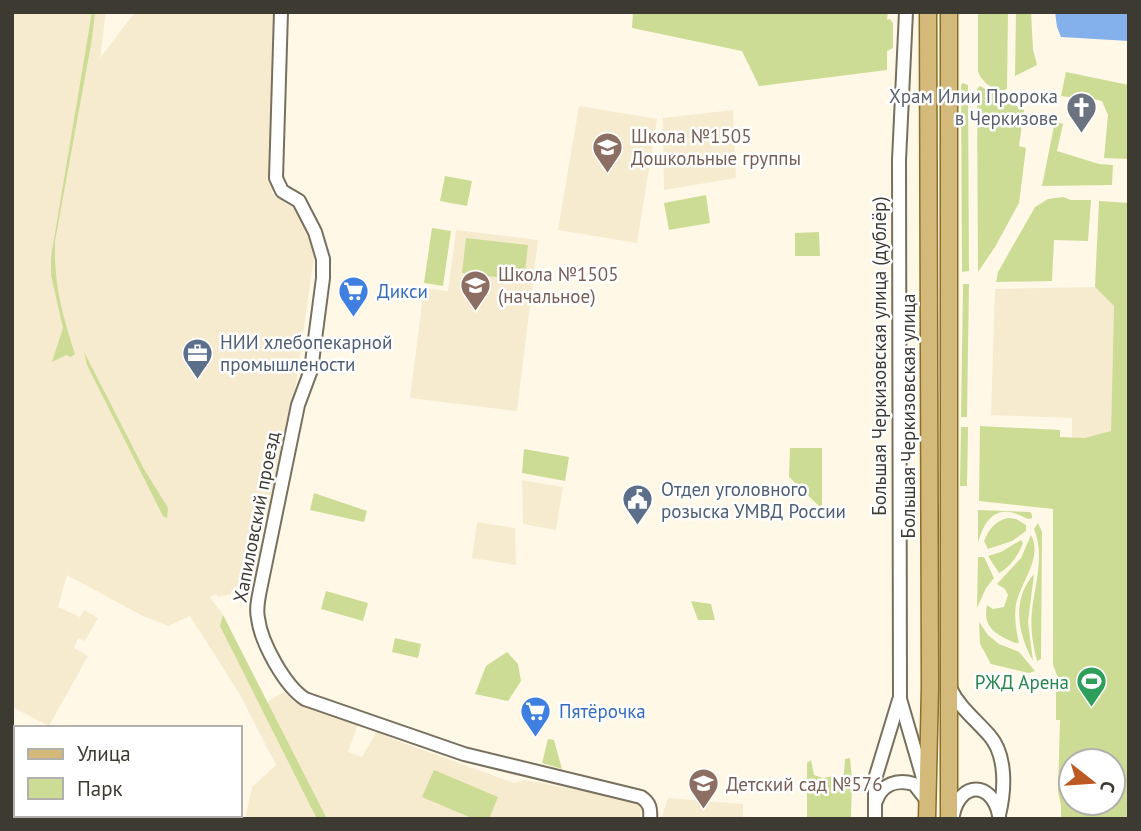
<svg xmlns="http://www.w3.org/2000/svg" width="1141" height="831" viewBox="0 0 1141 831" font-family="'PT Sans',sans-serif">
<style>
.built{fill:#f7ebcf}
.green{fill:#ccdc94;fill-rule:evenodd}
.water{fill:#84b1eb}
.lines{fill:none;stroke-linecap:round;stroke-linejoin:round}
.minor-casing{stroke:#78705e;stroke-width:16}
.major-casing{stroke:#8b6e27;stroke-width:19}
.minor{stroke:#fff;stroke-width:12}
.major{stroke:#d3b97a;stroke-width:16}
.rail-casing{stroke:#59554c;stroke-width:5}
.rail{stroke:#fff;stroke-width:2.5;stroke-dasharray:8;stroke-linecap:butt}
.labels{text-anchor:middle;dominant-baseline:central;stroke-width:5;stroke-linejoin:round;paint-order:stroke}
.worship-label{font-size:19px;fill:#5b616d;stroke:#fff;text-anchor:end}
.education-label{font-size:19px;fill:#785e54;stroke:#fff;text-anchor:start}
.shop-label{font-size:19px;fill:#366cbe;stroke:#fff;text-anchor:start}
.service-label{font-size:19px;fill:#4e5e75;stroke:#fff;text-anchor:start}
.street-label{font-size:19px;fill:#3d3a32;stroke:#fff}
.leisure-label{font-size:19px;fill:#27864d;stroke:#fff;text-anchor:end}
</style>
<rect width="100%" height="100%" fill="#fff8e7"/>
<g class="built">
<polygon points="12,12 106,12 100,58 135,12 275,12 270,156 273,195 295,209 309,236 314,257 292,411 289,412 270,516 262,520 258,545 261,546 255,578 250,585 243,585 243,593 231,591 231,594 218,597 216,594 210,597 223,615 267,702 284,692 294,702 358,725 348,752 362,757 377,731 390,738 514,783 525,780 632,800 638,803 642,809 640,819 245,819 252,787 276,765 239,693 190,616 168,626 141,615 67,575 58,607 80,617 84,610 98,618 85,641 78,638 74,648 88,656 49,726 12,707"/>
<polygon points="579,106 657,119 637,243 558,230"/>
<polygon points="733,110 736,178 664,190 663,118"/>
<polygon points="456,230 538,240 517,411 410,398 424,288 448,291"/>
<polygon points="1095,287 1114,306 1111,432 1085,438 1072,438 1072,418 991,415 995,289"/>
<polygon points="522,480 563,487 556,530 523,524"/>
<polygon points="477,522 515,528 516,565 472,558"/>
<polygon points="12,768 16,770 16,815 99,815 106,819 12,819"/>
<polygon points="668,798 743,804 743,819 661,819"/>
</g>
<g class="green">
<path d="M 92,12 L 95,12 L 92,39 L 55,241 C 54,286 62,313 75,354 L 71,357 L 66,355 L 52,362 L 63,328 L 51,275 L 51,257 Z"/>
<polygon points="633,12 888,12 887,20 890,19 893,23 893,48 887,51 887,70 759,86 742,51 632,28"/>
<path d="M 978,12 L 1008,12 L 1007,89 C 996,94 981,82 978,71 Z"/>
<polygon points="1016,12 1031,12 1033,49 1037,65 1015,76"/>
<path d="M 1066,72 L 1129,85 L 1129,159 L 1104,158 L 1108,115 L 1102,101 C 1088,97 1075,98 1061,96 Z"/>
<polygon points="963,83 968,85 969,271 962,272 961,85"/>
<polygon points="980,86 1024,110 1019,146 1026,148 1019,203 995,247 978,272 977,89"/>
<polygon points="1055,121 1063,124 1057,151 1099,164 1113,165 1112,185 1042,186"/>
<polygon points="445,176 472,181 467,206 440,201"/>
<polygon points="706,195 710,223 669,230 664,203"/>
<polygon points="1063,197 1071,200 1091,200 1088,241 1054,240 1052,281 996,282 998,272 1035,207 1048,199"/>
<path d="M 1099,201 L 1129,203 L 1129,819 L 1061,819 L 1061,806 L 1058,791 L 1060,720 L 1056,720 L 1056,684 L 1060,683 L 1053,665 L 1053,509 L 979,501 L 980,426 L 1060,430 L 1060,437 L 1085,438 L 1111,431 L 1114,306 L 1095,287 ZM 1071,761 L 1113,761 L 1113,803 L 1071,803 Z"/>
<polygon points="432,228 451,231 443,286 424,283"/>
<polygon points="819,232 820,256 795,256 795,233"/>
<polygon points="466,238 528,245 524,280 462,273"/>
<polygon points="963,284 969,284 967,417 961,417"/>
<polygon points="84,352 144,469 168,508 167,518 163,516 87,365"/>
<polygon points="961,427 968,427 967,486 960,486"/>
<polygon points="790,448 822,448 822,509 789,477"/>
<polygon points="524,449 569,457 565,481 522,473"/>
<polygon points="314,493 367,511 364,522 310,510"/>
<path d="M 978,510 L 1030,512 L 1032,515 L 1032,518 L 1028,519 C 999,503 986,515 978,543 Z"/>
<path d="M 1008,518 L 1016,519 L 1026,525 L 1026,531 L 1012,541 L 988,549 L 984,541 C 989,529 995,521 1008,518 Z"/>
<path d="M 1038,523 L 1042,532 L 1041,659 L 1037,661 C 1033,645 1030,628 1032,611 C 1035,585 1045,555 1034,529 Z"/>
<path d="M 1031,535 C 1043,558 1021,581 1016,604 C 1014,617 1016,630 1019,643 L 1015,643 C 997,635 982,628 987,605 L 993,609 L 1004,607 L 1008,595 L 1005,589 L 997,584 L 1021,558 Z"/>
<path d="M 1021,540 L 1023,543 C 1019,554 1010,568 999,573 L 988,556 L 1001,552 Z"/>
<polygon points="978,557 984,557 994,578 986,588 977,608"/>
<path d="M 1034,574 L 1028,622 L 1033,661 C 1018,634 1011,600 1034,574 Z"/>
<polygon points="326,591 368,603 363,621 321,609"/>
<polygon points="691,601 711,604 715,620 698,620"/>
<polygon points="223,615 327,819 317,819 220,626"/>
<polygon points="979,622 988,635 999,644 1019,652 1035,671 1029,673 991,664 980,644"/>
<polygon points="395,638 421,644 418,658 392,652"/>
<polygon points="507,652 518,664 521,681 508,701 475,694 486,666"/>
<polygon points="548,739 554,740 562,769 542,763"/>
<polygon points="850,758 852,778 851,819 807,819 807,763 811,760 814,775 823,778 833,776 840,781 844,773 845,759"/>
<polygon points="434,770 498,797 489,819 474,819 422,797"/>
</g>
<polygon class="water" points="1055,12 1129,12 1129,41 1061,37 1057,27"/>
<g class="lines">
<defs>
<g id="minor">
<path d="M 281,12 L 276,178 L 282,191 L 299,201 L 315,232 L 323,259 L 323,278 L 311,370 L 298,405 L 260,590 C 258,600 256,609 258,618 C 261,643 285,686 305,699 L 464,754 L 641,797 C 650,803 651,809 650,819"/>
<polyline points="906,12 899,160 900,699 925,785"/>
<path d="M 950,688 C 959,707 976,720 989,735 C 1007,755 1005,790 999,815"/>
<polyline points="12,753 16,755"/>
<path d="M 876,801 C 882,784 897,779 914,784 L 925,798"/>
<polyline points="124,815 130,819"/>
<path d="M 953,815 C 960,781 992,781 999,815"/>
<polyline points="875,819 875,779 899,700"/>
</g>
<g id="major">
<polyline points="927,819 930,688 928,12"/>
<polyline points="949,819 949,12"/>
</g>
</defs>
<use href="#minor" class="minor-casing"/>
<use href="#major" class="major-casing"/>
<use href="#minor" class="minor"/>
<use href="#major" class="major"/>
<defs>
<g id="rail">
<polyline points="12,786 16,788"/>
<polyline points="12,805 16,807"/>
<polyline points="32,815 39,819"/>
<polyline points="51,815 57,819"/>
</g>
</defs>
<use href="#rail" class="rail-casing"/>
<use href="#rail" class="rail"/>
</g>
<defs>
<symbol id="church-pin" viewBox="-11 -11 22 30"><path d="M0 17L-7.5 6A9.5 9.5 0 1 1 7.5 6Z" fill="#6b7280" stroke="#fff"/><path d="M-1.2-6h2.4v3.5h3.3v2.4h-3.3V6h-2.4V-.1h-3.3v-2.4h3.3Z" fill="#fff"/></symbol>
<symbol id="school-pin" viewBox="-11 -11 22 30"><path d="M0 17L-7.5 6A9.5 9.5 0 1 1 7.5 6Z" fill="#8d6e63" stroke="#fff"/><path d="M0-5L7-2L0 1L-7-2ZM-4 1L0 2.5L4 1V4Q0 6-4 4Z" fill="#fff"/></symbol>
<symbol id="supermarket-pin" viewBox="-11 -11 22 30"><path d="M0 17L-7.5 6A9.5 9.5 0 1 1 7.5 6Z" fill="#3f7fe0" stroke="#fff"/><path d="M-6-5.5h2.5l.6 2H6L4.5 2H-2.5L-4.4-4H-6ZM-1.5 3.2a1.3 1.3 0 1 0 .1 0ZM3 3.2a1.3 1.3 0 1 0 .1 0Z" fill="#fff"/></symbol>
<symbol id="office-pin" viewBox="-11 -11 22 30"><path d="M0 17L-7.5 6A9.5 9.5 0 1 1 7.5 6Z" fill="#5c6f8a" stroke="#fff"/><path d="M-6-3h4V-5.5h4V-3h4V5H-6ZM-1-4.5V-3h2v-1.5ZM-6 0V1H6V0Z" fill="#fff"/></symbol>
<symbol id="civic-pin" viewBox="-11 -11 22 30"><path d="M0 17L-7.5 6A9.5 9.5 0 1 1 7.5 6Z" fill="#5c6f8a" stroke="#fff"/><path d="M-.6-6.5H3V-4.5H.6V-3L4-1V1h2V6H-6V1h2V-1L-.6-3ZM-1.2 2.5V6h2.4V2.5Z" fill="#fff"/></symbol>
<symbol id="stadium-pin" viewBox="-11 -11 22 30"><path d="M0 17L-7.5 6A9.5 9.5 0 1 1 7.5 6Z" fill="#2e9e5b" stroke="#fff"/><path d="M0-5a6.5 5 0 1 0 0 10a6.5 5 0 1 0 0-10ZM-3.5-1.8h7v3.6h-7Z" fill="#fff"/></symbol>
</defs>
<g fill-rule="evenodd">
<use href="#church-pin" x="1064" y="90" width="35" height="47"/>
<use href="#school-pin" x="590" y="130" width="35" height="47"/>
<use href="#school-pin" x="458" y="268" width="35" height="47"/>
<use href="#supermarket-pin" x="336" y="274" width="35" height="47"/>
<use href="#office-pin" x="180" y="336" width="35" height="47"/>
<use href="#civic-pin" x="620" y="482" width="35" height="47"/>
<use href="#stadium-pin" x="1074" y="664" width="35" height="47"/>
<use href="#supermarket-pin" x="518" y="694" width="35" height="47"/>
<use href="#school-pin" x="686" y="766" width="35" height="47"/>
</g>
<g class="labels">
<g class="worship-label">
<text x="1058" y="96">Храм Илии Пророка<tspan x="1058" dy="22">в Черкизове</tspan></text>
</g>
<g class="education-label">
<text x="631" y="136">Школа №1505<tspan x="631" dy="22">Дошкольные группы</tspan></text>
<text x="498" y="274">Школа №1505<tspan x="498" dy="22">(начальное)</tspan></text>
<text x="726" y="784">Детский сад №576</text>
</g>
<g class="shop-label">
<text x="377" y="291">Дикси</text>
<text x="559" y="711">Пятёрочка</text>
</g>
<g class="service-label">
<text x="220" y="342">НИИ хлебопекарной<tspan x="220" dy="22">промышлености</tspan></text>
<text x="661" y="489">Отдел уголовного<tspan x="661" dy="22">розыска УМВД России</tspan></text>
</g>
<g class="street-label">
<text transform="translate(879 356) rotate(-90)">Большая Черкизовская улица (дублёр)</text>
<text transform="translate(908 416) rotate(-90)">Большая Черкизовская улица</text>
<text transform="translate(256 517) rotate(-79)">Хапиловский проезд</text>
</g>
<g class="leisure-label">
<text x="1069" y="682">РЖД Арена</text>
</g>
</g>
<rect width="1141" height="831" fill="none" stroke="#3d3a32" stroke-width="28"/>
<rect x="14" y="726" width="228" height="91" fill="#ffffff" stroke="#b1b0ad" stroke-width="2"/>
<rect x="28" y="749" width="35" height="10" fill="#d3b97a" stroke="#b1b0ad" stroke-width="2"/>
<text x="77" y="761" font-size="21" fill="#3d3a32">Улица</text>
<rect x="28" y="778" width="35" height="21" fill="#ccdc94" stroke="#b1b0ad" stroke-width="2"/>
<text x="77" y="796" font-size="21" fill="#3d3a32">Парк</text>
<g transform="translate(1092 782) rotate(107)"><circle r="33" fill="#ffffff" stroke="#b1b0ad" stroke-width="2"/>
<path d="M0-5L12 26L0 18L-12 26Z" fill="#bd5923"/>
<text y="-10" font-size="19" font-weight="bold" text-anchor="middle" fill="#3d3a32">С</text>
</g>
</svg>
